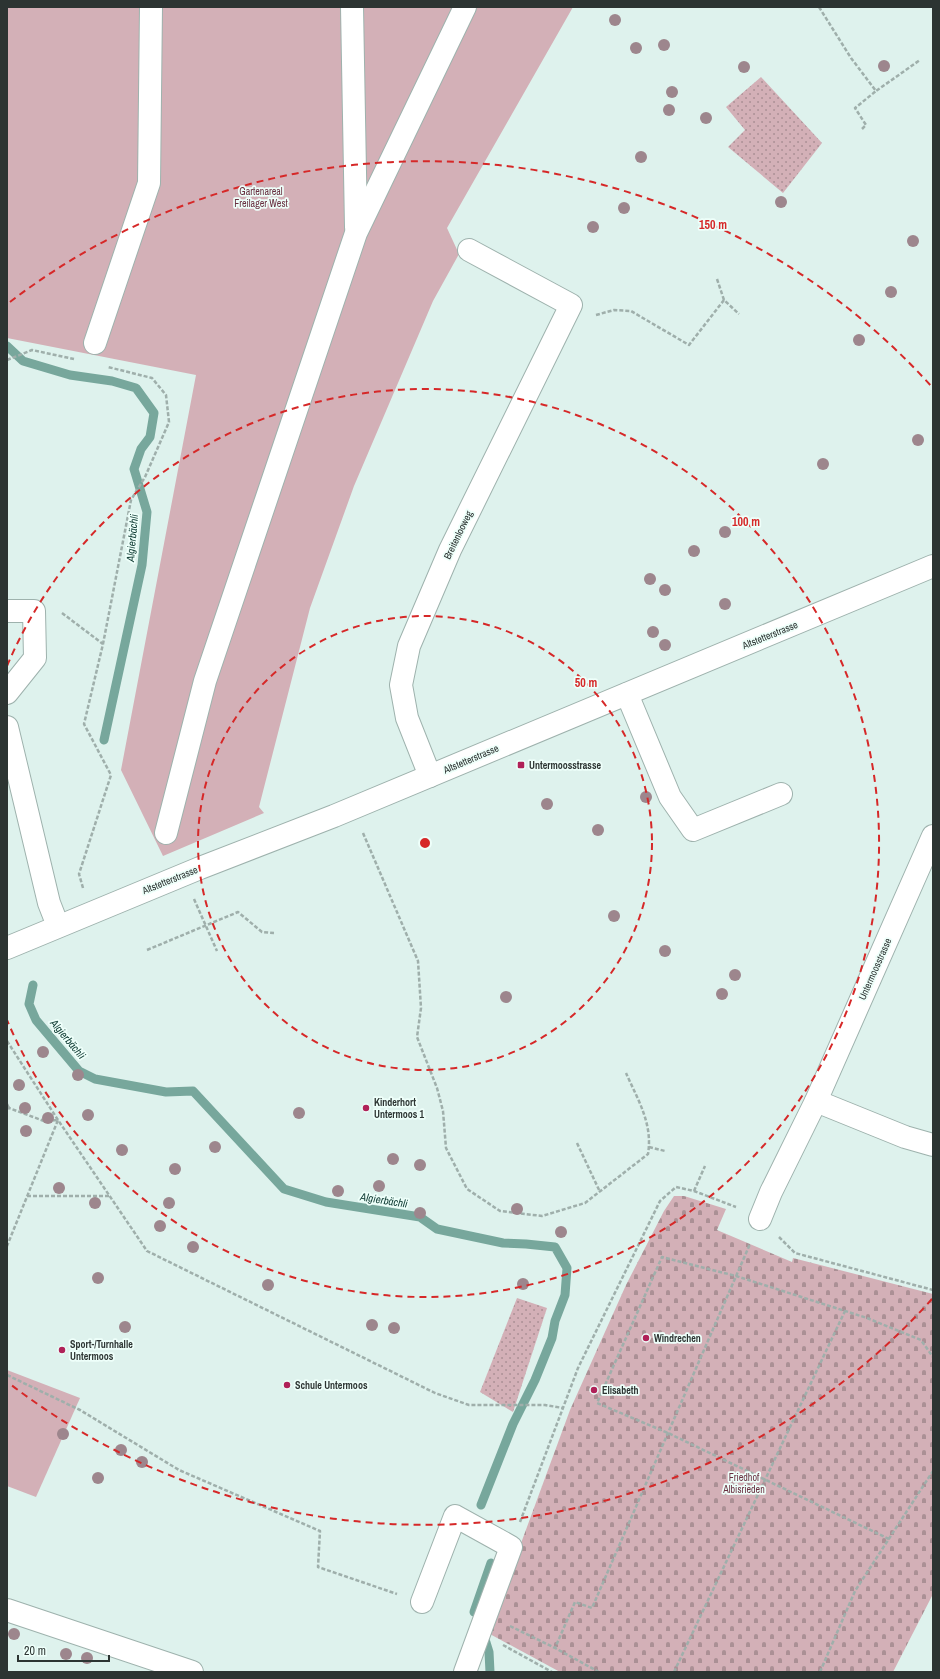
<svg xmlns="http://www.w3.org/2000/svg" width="940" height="1679" viewBox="0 0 940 1679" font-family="'Archivo Narrow',sans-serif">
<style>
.cemetery{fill:url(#cemetery-stones)}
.park{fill:url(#park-dots)}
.garden{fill:#d3b0b7}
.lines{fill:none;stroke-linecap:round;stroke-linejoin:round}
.stream{stroke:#77a79c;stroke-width:9}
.minor-casing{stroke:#9eb2ad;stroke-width:24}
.path{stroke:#9fafab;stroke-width:2.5;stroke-dasharray:4 2;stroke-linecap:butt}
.minor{stroke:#fff;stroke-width:22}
.tree{fill:#9d868d}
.ring{fill:none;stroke:#d62828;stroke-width:2;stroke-dasharray:7 5}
.poi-dot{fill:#b02158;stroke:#eefffa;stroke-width:1.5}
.labels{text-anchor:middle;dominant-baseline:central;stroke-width:3.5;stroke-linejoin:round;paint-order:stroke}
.park-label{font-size:10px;fill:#682e3f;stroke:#eefffa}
.street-label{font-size:10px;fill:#2c3432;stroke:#eefffa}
.poi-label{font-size:10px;font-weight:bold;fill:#2c3432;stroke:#eefffa;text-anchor:start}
.water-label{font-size:11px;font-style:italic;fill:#144038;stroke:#eefffa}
.centre{fill:#d62828;stroke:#eefffa;stroke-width:2}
.ring-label{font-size:12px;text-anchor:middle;font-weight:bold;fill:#d62828;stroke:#eefffa;stroke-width:3.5;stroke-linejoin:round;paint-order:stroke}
</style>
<defs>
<pattern id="cemetery-stones" width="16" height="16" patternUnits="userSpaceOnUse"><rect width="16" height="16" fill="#d3b0b7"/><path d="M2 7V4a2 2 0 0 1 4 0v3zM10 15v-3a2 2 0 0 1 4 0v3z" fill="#ab9095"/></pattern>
<pattern id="park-dots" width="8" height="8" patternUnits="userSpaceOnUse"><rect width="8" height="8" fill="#d3b0b7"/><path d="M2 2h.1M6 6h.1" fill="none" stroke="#ab9095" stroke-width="1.8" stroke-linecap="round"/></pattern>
</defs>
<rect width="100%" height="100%" fill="#def2ed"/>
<polygon class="cemetery" points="674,1196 684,1196 726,1209 717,1230 792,1262 793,1258 933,1294 933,1594 893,1672 560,1672 488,1633 570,1410 626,1285 664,1211"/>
<g class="park">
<polygon points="761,77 822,143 783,193 728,147 745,130 726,107"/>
<polygon points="517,1298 547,1308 513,1412 480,1392"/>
</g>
<g class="garden">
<polygon points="7,7 573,7 447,228 459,254 433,301 354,486 310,608 259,807 264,813 163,856 121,770 196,375 7,338"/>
<polygon points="7,1370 80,1398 36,1497 7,1486"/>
</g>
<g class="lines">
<g class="stream">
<polyline points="7,346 23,361 70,375 112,381 136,388 154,413 150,437 141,449 134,469 147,512 142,565 104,740"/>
<polyline points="33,985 29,1004 36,1020 79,1071 95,1079 166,1092 193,1091 284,1189 326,1202 420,1217 437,1229 503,1243 526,1244 555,1247 567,1268 565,1295 555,1321 552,1338 535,1380 513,1424 481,1505"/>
<polyline points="474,1612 491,1563"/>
<polyline points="484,1636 489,1652 490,1672"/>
</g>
<defs>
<g id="minor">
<polyline points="352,7 356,227"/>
<polyline points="95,343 149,183 151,7"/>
<polyline points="7,611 34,611 35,658 7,693"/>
<polyline points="627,694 670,797 693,830 781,794"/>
<polyline points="7,727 49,903 58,926"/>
<polyline points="430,776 407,718 401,685 409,646 450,550 571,305 469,250"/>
<polyline points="166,833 205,681 356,233 465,7"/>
<polyline points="7,948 200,868 334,816 933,566"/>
<polyline points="816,1101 905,1137 933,1145"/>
<polyline points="760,1219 771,1192 816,1101 933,836"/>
<polyline points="422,1602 455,1516 511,1547 465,1672"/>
<polyline points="7,1610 192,1672"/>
</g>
</defs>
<use href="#minor" class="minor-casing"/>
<g class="path">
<polyline points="819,7 851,58 876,91 920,60"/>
<polyline points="862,129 866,125 855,108 876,91"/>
<polyline points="717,279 724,300"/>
<polyline points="596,315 614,310 631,311 689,345 724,300 739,314"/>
<polyline points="7,360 32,350 74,359"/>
<polyline points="62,613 103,644"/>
<path d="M 363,833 L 418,961 L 421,1008 L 417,1037 L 437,1088 L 443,1111 L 446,1148 L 467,1189 L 500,1211 L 542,1216 L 585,1203 L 648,1154 C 653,1124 638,1100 626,1073"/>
<polyline points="83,888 79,874 111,775 84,724 103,644 131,500 145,477 169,422 166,395 152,378 108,367"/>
<polyline points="194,899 217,951"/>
<polyline points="147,950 238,912 262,932 274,933"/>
<polyline points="7,1041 58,1120 147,1251 435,1393 469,1405 545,1405 563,1408"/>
<polyline points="7,1104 9,1108"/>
<polyline points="7,1109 9,1108 44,1121 58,1120 7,1246"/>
<polyline points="577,1143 600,1192"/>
<polyline points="649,1147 665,1151"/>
<polyline points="694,1191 705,1166"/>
<polyline points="27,1196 110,1196"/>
<polyline points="779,1237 795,1253 933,1290"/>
<polyline points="7,1375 80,1410 179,1470 320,1531 318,1567 397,1594"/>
<polyline points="520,1522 578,1368 660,1201 676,1187 694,1191 736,1207"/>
<polyline points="889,1539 668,1433 597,1403 662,1257 736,1276 867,1318 921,1340 933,1357"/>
<polyline points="510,1626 555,1648"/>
<polyline points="503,1645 552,1672"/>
<polyline points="599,1672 555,1648 575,1602 592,1608 750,1244"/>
<polyline points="674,1672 845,1311"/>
<polyline points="820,1672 855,1591 933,1471"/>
</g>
<use href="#minor" class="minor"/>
</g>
<g class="tree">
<circle cx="615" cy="20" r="6"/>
<circle cx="664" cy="45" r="6"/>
<circle cx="636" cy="48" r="6"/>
<circle cx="884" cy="66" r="6"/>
<circle cx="744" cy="67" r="6"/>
<circle cx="672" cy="92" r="6"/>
<circle cx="669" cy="110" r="6"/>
<circle cx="706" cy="118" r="6"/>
<circle cx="641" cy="157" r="6"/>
<circle cx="781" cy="202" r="6"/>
<circle cx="624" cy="208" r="6"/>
<circle cx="593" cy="227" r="6"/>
<circle cx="913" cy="241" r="6"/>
<circle cx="891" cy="292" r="6"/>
<circle cx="859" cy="340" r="6"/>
<circle cx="918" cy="440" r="6"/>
<circle cx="823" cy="464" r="6"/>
<circle cx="725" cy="532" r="6"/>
<circle cx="694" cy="551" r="6"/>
<circle cx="650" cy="579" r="6"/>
<circle cx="665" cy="590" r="6"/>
<circle cx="725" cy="604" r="6"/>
<circle cx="653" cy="632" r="6"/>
<circle cx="665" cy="645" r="6"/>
<circle cx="646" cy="797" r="6"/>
<circle cx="547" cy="804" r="6"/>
<circle cx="598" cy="830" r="6"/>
<circle cx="614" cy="916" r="6"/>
<circle cx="665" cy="951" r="6"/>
<circle cx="735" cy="975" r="6"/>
<circle cx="722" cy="994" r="6"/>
<circle cx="506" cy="997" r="6"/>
<circle cx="43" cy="1052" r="6"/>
<circle cx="78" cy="1075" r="6"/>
<circle cx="19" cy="1085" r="6"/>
<circle cx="25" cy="1108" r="6"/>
<circle cx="299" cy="1113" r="6"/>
<circle cx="88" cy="1115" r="6"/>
<circle cx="48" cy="1118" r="6"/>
<circle cx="26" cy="1131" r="6"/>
<circle cx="215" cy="1147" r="6"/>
<circle cx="122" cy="1150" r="6"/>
<circle cx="393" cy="1159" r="6"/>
<circle cx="420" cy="1165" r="6"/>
<circle cx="175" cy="1169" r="6"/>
<circle cx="379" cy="1186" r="6"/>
<circle cx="59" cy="1188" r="6"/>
<circle cx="338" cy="1191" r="6"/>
<circle cx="95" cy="1203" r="6"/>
<circle cx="169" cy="1203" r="6"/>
<circle cx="517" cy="1209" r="6"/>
<circle cx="420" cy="1213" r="6"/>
<circle cx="160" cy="1226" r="6"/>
<circle cx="561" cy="1232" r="6"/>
<circle cx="193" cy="1247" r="6"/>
<circle cx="98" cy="1278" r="6"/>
<circle cx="523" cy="1284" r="6"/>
<circle cx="268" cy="1285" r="6"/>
<circle cx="372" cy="1325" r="6"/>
<circle cx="125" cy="1327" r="6"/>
<circle cx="394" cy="1328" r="6"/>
<circle cx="63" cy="1434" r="6"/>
<circle cx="121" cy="1450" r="6"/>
<circle cx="142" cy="1462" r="6"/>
<circle cx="98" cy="1478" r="6"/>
<circle cx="14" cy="1634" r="6"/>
<circle cx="66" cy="1654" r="6"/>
<circle cx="87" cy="1658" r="6"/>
</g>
<g class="ring">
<circle cx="425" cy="843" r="227"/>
<path d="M7 666A454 454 0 1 1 7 1020"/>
<path d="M932 1299A682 682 0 0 1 10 1384M10 302A682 682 0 0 1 932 387"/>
</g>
<g class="poi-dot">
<rect x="517" y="761" width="8" height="8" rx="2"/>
<circle cx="366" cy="1108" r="4"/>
<circle cx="646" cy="1338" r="4"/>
<circle cx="62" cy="1350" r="4"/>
<circle cx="287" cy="1385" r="4"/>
<circle cx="594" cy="1390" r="4"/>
</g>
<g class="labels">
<g class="park-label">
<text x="261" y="191">Gartenareal<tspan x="261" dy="12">Freilager West</tspan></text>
<text x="744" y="1477">Friedhof<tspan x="744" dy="12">Albisrieden</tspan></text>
</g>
<g class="street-label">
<text transform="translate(458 535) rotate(-64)">Breitenlooweg</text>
<text transform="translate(770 635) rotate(-22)">Altstetterstrasse</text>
<text transform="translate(471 759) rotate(-23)">Altstetterstrasse</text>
<text transform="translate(170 880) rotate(-22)">Altstetterstrasse</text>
<text transform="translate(875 969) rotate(-66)">Untermoosstrasse</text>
</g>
<g class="poi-label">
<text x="529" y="765">Untermoosstrasse</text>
<text x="374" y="1102">Kinderhort<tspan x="374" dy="12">Untermoos 1</tspan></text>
<text x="654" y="1338">Windrechen</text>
<text x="70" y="1344">Sport-/Turnhalle<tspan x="70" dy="12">Untermoos</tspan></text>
<text x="295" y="1385">Schule Untermoos</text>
<text x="602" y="1390">Elisabeth</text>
</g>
<g class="water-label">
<text transform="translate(132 538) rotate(-85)">Algierbächli</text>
<text transform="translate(68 1039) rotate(50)">Algierbächli</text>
<text transform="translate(384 1200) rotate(9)">Algierbächli</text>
</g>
</g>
<circle cx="425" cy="843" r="6" class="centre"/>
<g class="ring-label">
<text x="713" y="229">150 m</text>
<text x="746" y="526">100 m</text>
<text x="586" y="687">50 m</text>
</g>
<rect width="940" height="1679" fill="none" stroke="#2c3432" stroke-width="16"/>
<path d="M18 1655v6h91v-6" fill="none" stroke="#2c3432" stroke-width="2"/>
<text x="24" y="1655" font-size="12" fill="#2c3432" stroke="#eefffa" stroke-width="3" paint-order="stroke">20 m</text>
</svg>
